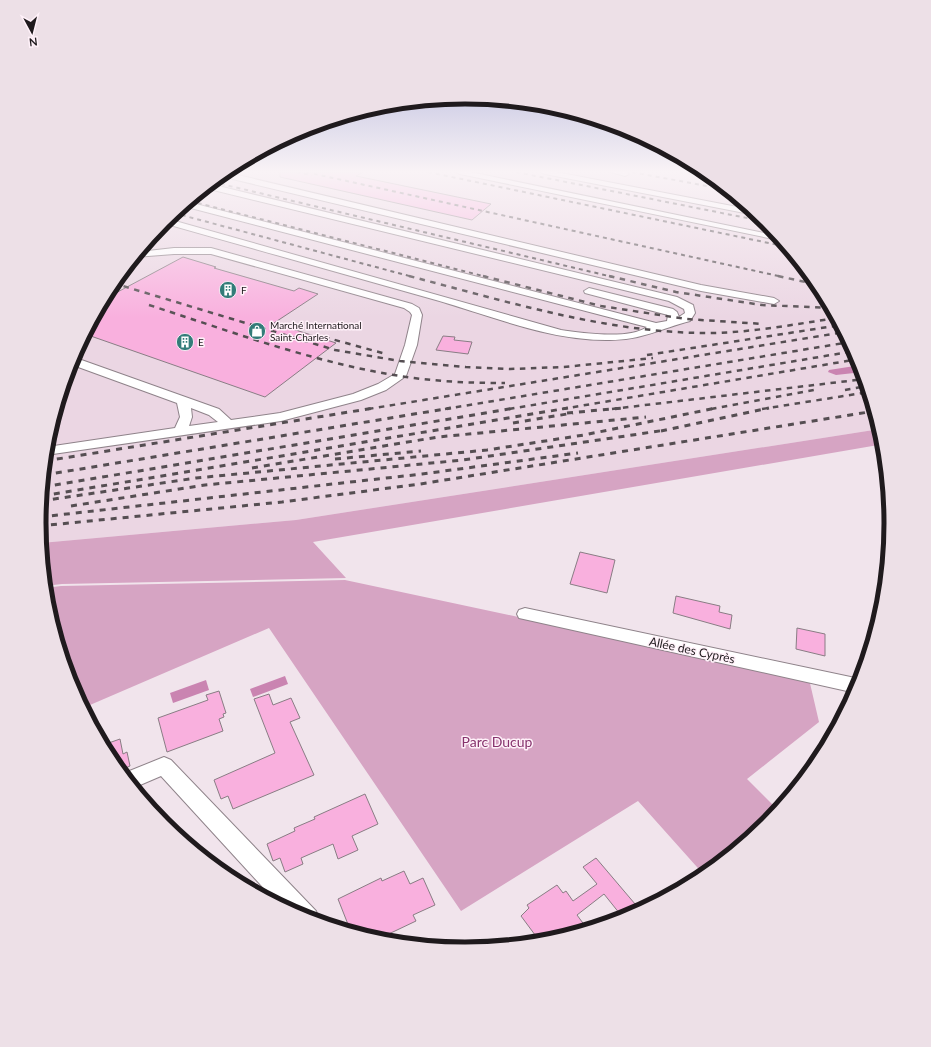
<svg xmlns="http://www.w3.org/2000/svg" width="931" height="1047" viewBox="0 0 931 1047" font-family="Lato,sans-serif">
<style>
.built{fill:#ebd6e3}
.green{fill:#d6a4c3}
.water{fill:#ca84b1}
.building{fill:#f9b0de;stroke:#897d84}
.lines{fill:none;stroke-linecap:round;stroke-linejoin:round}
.minor-casing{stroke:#8f838a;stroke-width:2}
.minor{fill:#fff;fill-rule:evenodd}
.rail-far2{stroke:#554e52;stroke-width:2;stroke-dasharray:4 4;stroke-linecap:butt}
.rail-far1{stroke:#554e52;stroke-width:2.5;stroke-dasharray:5.5 5.5;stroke-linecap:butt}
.rail{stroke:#554e52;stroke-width:3;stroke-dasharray:6 6;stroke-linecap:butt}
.labels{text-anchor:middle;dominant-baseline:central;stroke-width:3;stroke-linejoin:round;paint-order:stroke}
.far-poi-label{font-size:10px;fill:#1f1a1d;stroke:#fff1f9;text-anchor:start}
.street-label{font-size:12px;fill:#1f1a1d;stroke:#fff1f9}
.near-park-label{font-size:14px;fill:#86336d;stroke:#fff1f9}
.rim{fill:none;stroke:#1f1a1d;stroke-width:5}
</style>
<rect width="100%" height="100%" fill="#f1e4ec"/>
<polygon class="built" points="225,172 706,172 767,222 820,287 860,360 880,429 296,520 41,543 39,523 47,440 72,360 111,286 164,222"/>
<g class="green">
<polygon points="880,429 884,444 313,542 346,578 62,584 45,586 41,543 296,520"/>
<path d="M 345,580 L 809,679 L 819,722 L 747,779 L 779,811 L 767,825 L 705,876 L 638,801 L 461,911 L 269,628 L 83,708 C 65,675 49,625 45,588 L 61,586 Z"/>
</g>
<g class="water">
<polygon points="861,365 863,372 836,375 828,372 829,370"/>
<polygon points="285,676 288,684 253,697 250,689"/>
<polygon points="206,680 209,690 173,703 170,693"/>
</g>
<g class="building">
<polygon points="280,172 363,172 356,176 491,204 472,220 280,177"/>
<polygon points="183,257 216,267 214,268 294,291 299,288 318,294 274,323 336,343 265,397 85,334 107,293 112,295"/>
<polygon points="443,336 455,337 454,340 472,342 468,354 436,350"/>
<polygon points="580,552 615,560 607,593 570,584"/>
<polygon points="676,596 720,606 719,612 732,615 730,629 673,613"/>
<polygon points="797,628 825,634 825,656 796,649"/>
<polygon points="219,691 226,713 223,714 224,717 219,719 223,731 167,752 158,718 208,700 206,695"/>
<polygon points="269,694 273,705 291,698 300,718 290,722 314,775 233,809 228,796 221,799 214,780 275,753 254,699"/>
<polygon points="120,739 123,754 127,752 130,766 119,771 111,760 103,745"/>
<polygon points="365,794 378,824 352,836 358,850 338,859 333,844 301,858 303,864 285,872 280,858 273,861 267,844 295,831 294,828 315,819 314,817"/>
<polygon points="596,858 641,911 624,919 604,894 577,915 588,930 541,943 521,916 529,908 527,905 557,885 563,893 566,891 573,901 597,884 583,867"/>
<polygon points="404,871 410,884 423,878 435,905 413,915 416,921 376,940 351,932 338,899 381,878 382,881"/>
</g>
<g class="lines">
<defs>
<g id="minor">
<polygon points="225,172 701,285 774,298 779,301 774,304 701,291 220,176"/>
<polygon points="456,172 470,172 778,236 783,241 460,174"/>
<polygon points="541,172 556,172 753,210 760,216 545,174"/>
<polygon points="611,172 626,172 629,174 625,176"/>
<path d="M 210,184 L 677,297 L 693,305 L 695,313 L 690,321 C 660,329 639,341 606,340 C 547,340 492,316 436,300 C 345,274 254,249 163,223 L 168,219 L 561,330 C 583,333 629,340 647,327 L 183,206 L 188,202 L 656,323 L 667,321 L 668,315 L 585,293 L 584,291 L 589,288 L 673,309 L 677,312 L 679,317 L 685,313 L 684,309 L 669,301 L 205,188 Z"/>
<path d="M 174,248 L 211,248 L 412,304 L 419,308 L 422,315 L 417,345 L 406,376 L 386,390 L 361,400 L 281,421 L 46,455 L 47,447 L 175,428 L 180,417 L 177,403 L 70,364 L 73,357 L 219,409 L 231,420 L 280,413 L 353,394 L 378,384 L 395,374 L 405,345 L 412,315 L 410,312 L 404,308 L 211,254 L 174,254 L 135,257 L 139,252 ZM 191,408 L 209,415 L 218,422 L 189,426 L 192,417 Z"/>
<polygon points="525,608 860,679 862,679 856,693 519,618 517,614 519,610"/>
<polygon points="164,757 171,760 316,911 319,919 318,922 302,917 280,906 161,776 133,788 122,774"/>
</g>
</defs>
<use href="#minor" class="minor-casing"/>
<use href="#minor" class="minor"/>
<g class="rail-far2">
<polyline points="296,172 312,175"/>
<polyline points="306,172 783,277"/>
<polyline points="428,172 788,247"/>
<polyline points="516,172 767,222"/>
<polyline points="632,172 728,190"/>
<polyline points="679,172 714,178"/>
<polyline points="213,182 613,277"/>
<polyline points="190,201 487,277"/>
<polyline points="174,213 413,277"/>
</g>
<g class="rail-far1">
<path d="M 409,276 C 509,302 610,334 713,333 C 755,332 796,324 837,318"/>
<polyline points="483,276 601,306 686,319 763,324"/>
<polyline points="609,276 676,292 762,305 831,308"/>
<polyline points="778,276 819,285"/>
<polyline points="113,283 335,350 400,361 466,367 510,369 564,367 653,358"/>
<path d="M 149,305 C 236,333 323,366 414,378 C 445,382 475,383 505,383"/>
<polyline points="324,337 386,354"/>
<polyline points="647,355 841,325"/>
<polyline points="845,390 867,386"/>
<polyline points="368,409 845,332"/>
<polyline points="445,409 850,342"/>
<polyline points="509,409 855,351"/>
<polyline points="562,409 859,359"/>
<polyline points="612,409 865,379"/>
<polyline points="711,409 814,390"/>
<polyline points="762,409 869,392"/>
</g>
<g class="rail">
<polyline points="567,413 623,408"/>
<polyline points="513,423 573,413"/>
<polyline points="661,431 769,408"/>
<polyline points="335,459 421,451"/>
<polyline points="45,461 374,408"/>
<polyline points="252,468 438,437 646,417"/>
<polyline points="44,475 451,408"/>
<polyline points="43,487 515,408"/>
<polyline points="42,496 568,408"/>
<polyline points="41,501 196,478 487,450 584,435 716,408"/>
<polyline points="71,506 205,485 463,460 666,430"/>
<polyline points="40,517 422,474 578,453"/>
<polyline points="39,526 282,502 420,484 875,411"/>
</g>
</g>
<linearGradient id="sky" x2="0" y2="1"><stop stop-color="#9ca1d2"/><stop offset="0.54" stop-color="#f9f3f6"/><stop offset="1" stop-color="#f9f3f6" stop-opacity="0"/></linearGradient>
<rect width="931" height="318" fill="url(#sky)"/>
<defs>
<symbol id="building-disc" viewBox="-11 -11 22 22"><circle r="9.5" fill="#337c79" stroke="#fff1f9"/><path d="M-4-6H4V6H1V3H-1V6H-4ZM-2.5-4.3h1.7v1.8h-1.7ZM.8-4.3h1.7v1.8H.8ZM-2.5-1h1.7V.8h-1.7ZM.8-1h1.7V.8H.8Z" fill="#fff"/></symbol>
<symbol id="shop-disc" viewBox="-11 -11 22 22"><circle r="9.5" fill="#337c79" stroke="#fff1f9"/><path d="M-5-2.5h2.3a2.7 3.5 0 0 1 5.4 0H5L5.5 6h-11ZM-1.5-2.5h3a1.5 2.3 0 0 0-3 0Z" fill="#fff"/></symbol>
</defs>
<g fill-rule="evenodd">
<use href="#building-disc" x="218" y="280" width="20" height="20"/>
<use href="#shop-disc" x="247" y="321" width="20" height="20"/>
<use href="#building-disc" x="175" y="332" width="20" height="20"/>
</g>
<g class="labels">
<g class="far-poi-label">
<text x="241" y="290">F</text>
<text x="270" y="325">Marché International<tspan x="270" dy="12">Saint-Charles</tspan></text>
<text x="198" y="342">E</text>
</g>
<g class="street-label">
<text transform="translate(692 650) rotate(12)">Allée des Cyprès</text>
</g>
<g class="near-park-label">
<text x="497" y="741">Parc Ducup</text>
</g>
</g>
<path d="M0 0H931V1047H0ZM46 523a419 419 0 1 1 838 0a419 419 0 1 1-838 0Z" fill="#ede0e7" fill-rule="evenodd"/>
<path class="rim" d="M46 523a419 419 0 1 1 838 0a419 419 0 1 1-838 0Z"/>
<g transform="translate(32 32) rotate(173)" stroke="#fff1f9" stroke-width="3" paint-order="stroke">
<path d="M0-3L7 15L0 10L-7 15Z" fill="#1f1a1d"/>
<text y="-6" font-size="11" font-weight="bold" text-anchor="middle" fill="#1f1a1d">N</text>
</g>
</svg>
